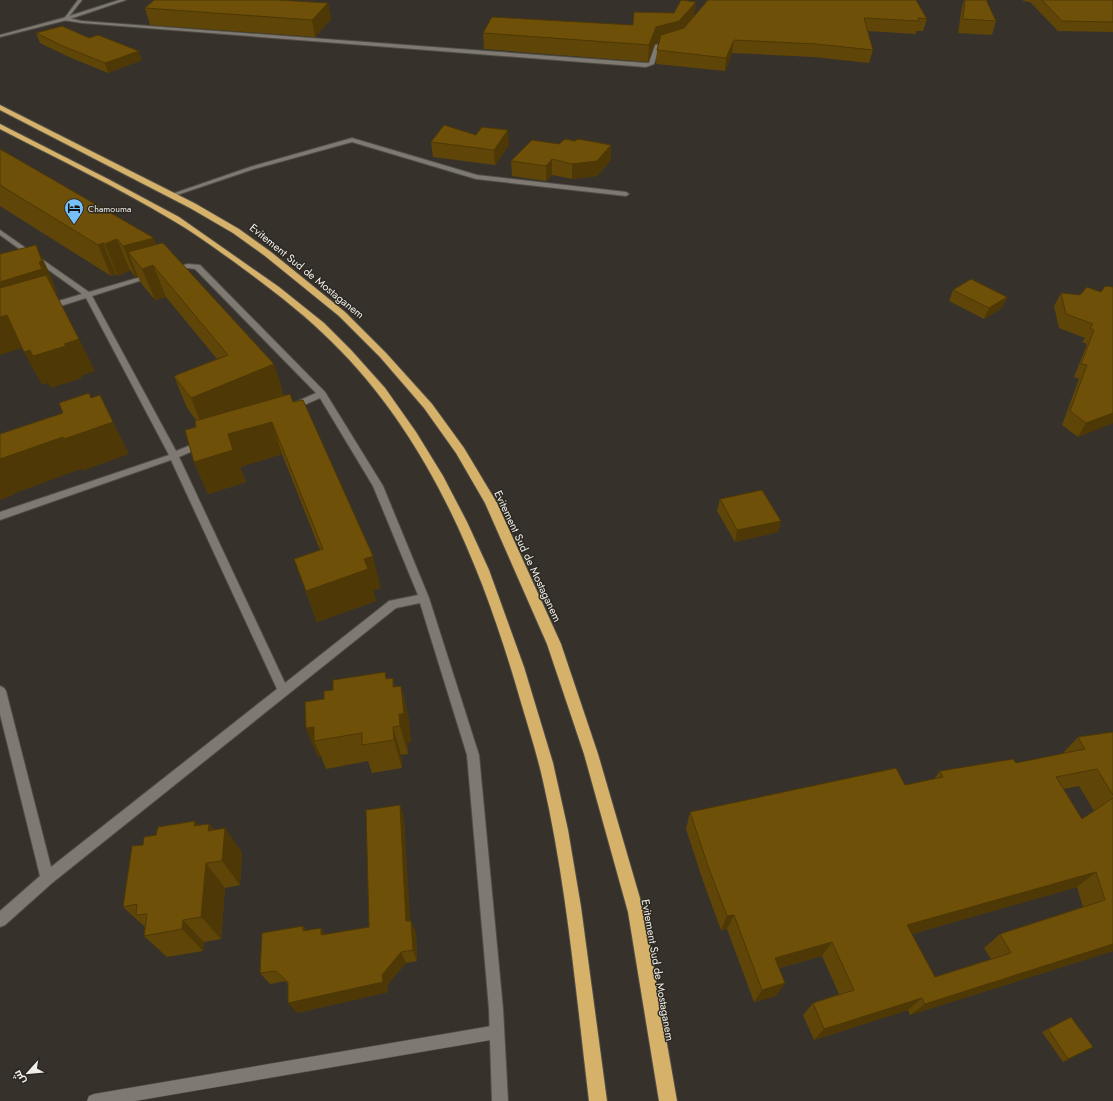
<svg xmlns="http://www.w3.org/2000/svg" width="1113" height="1101" viewBox="0 0 1113 1101" font-family="Jost,Cairo,sans-serif">
<style>
.lines{fill:none;stroke-linecap:round;stroke-linejoin:round}
.lane-casing{stroke:#514d47;stroke-width:1}
.street-casing{stroke:#514d47;stroke-width:2}
.secondary-casing{stroke:#514d47;stroke-width:2}
.highway-casing{stroke:#514d47;stroke-width:2}
.lane{fill:#7e7a72;fill-rule:evenodd}
.street{fill:#7e7a72;fill-rule:evenodd}
.secondary{fill:#7e7a72;fill-rule:evenodd}
.highway{fill:#d6b169;fill-rule:evenodd}
.wall{fill:#5f4507;fill-rule:evenodd}
.shaded-wall{fill:#4d3806}
.building{fill:#6e5008;stroke:#4d3806;fill-rule:evenodd}
.labels{text-anchor:middle;dominant-baseline:central;stroke-width:3;stroke-linejoin:round;paint-order:stroke}
.far-poi-label{font-size:9px;fill:#f1efea;stroke:#2c2822;text-anchor:start}
.street-label{font-size:11px;fill:#f1efea;stroke:#2c2822}
</style>
<rect width="100%" height="100%" fill="#36322b"/>
<g class="lines">
<defs>
<polygon id="lane" points="497,1025 502,1027 504,1032 502,1037 497,1039 135,1101 87,1101 89,1096 94,1094"/>
<g id="street">
<polygon points="78,0 82,0 68,18 82,21 646,63 649,63 655,45 670,42 672,43 659,47 654,64 646,67 82,23 63,20"/>
<polygon points="352,138 477,175 626,192 629,194 626,196 476,179 352,142 254,169 174,196 169,195 250,167"/>
<polygon points="0,230 89,292 151,274 155,276 92,296 176,451 201,441 205,444 204,446 179,457 285,683 389,601 418,595 373,486 320,398 295,409 289,409 288,407 289,405 316,393 195,269 188,268 173,272 169,270 170,268 188,264 200,265 325,392 383,486 429,598 479,755 503,1009 508,1101 492,1101 489,1009 467,755 420,603 396,608 52,883 5,925 0,927 0,911 40,876 0,714 0,686 4,688 6,691 51,867 277,689 171,460 0,520 0,512 169,455 86,298 51,309 45,309 45,305 82,294 0,235"/>
</g>
<polygon id="secondary" points="119,0 126,0 67,20 0,37 0,35 63,18"/>
<g id="highway">
<polygon points="0,105 196,204 239,229 271,252 345,312 386,353 432,404 464,448 497,503 561,644 598,754 644,912 677,1101 659,1101 628,912 584,754 547,644 485,503 456,453 424,408 380,357 339,316 265,256 233,233 190,208 0,110"/>
<path d="M 0,124 L 108,179 L 179,217 L 279,287 L 324,323 L 351,350 L 385,388 L 416,432 L 443,476 L 467,522 L 489,570 L 524,667 L 553,763 L 568,830 L 581,907 L 607,1101 L 589,1101 C 576,994 567,886 543,781 C 537,754 528,726 520,699 C 483,570 430,438 332,342 C 302,312 267,286 233,261 C 213,247 193,232 172,220 C 117,187 58,159 0,129 Z"/>
</g>
</defs>
<use href="#lane" class="lane-casing"/>
<use href="#street" class="street-casing"/>
<use href="#secondary" class="secondary-casing"/>
<use href="#highway" class="highway-casing"/>
<use href="#lane" class="lane"/>
<use href="#street" class="street"/>
<use href="#secondary" class="secondary"/>
<use href="#highway" class="highway"/>
</g>
<g class="wall">
<polygon points="708,0 927,19 923,31 916,31 916,34 867,31 873,50 869,63 813,57 732,53 725,71 656,64 657,50 659,42 655,44 648,62 484,49 483,33 633,25 694,17"/>
<polygon points="964,0 987,0 987,2 996,21 992,35 958,33 962,7"/>
<polygon points="1023,0 1113,0 1113,32 1058,31 1030,2 1023,1"/>
<polygon points="328,3 331,19 315,37 150,25 145,8"/>
<polygon points="36,33 89,38 142,60 108,73 69,57 40,43"/>
<polygon points="532,140 611,160 597,176 572,179 552,175 546,181 512,176 511,161"/>
<polygon points="431,142 509,145 495,165 433,157"/>
<polygon points="0,149 156,244 274,364 284,396 381,588 373,590 376,601 317,622 294,559 320,550 282,454 240,467 246,482 208,494 194,462 196,427 196,420 187,408 174,376 217,359 166,297 155,300 141,283 138,277 136,278 130,270 118,276 116,274 111,276 0,206"/>
<polygon points="1087,287 1113,423 1078,437 1062,425 1079,379 1074,377 1087,344 1082,342 1085,338 1059,328 1054,306 1061,293 1080,295"/>
<polygon points="953,290 1007,297 1002,308 984,319 949,301"/>
<polygon points="720,499 781,521 778,532 735,542 717,511"/>
<polygon points="387,679 395,687 401,686 408,715 411,742 407,743 408,754 401,755 402,768 372,773 368,761 326,769 321,756 318,757 306,728 324,699 333,690"/>
<path d="M 1113,732 L 1113,951 L 910,1015 L 908,1010 L 814,1040 L 803,1015 L 813,1003 L 839,994 L 822,956 L 779,968 L 785,983 L 776,996 L 754,1002 L 727,929 L 721,930 L 703,881 L 686,829 L 690,812 L 905,785 L 934,779 L 940,771 L 1016,763 L 1062,754 L 1078,737 ZM 1079,786 L 1094,811 L 1082,819 L 1063,789 ZM 1077,887 L 1083,907 L 1000,934 L 984,948 L 991,959 L 935,977 L 912,934 Z"/>
<polygon points="400,805 404,819 410,921 416,932 417,961 406,963 387,985 388,992 297,1013 288,984 285,981 270,984 260,973 303,926 307,931 321,928 325,935 369,927"/>
<polygon points="195,821 198,825 209,824 214,830 225,828 242,853 240,885 225,888 221,939 204,942 203,951 167,957 144,936 145,927 123,907 143,845 156,835"/>
<polygon points="1048,1029 1093,1047 1063,1062 1042,1032"/>
</g>
<g class="shaded-wall">
<polygon points="696,2 694,17 677,37 655,44 648,62 649,45 656,27"/>
<polygon points="328,3 331,19 315,37 312,20"/>
<polygon points="734,40 732,53 725,71 726,58"/>
<polygon points="139,51 142,60 108,73 105,63"/>
<polygon points="508,130 509,145 495,165 494,150"/>
<polygon points="611,145 611,160 597,176 572,179 572,164"/>
<polygon points="552,159 552,175 546,181 546,166"/>
<polygon points="154,238 165,269 153,265 166,297 155,300 142,269 128,252 138,277 136,278 123,246"/>
<polygon points="117,239 130,270 118,276 105,244"/>
<polygon points="103,243 116,274 111,276 98,245"/>
<polygon points="36,245 51,276 57,293 54,293 25,347 0,355 0,282 39,262"/>
<polygon points="1007,297 1002,308 984,319 989,308"/>
<polygon points="79,339 95,371 81,376 82,378 51,388 48,383 42,385 24,352 30,350 64,344"/>
<polygon points="274,364 284,396 204,430 191,398"/>
<polygon points="89,393 105,425 100,395 129,454 82,471 81,469 13,494 14,495 0,500 0,459 91,398"/>
<polygon points="1113,413 1113,423 1078,437 1086,423"/>
<polygon points="272,422 282,454 240,467 246,482 208,494 194,462 228,434"/>
<polygon points="781,521 778,532 735,542 737,530"/>
<polygon points="373,556 381,588 373,590 376,601 317,622 306,591 364,559"/>
<polygon points="393,678 400,707 401,686 408,715 411,742 407,743 408,754 400,726 399,714 393,687"/>
<polygon points="314,727 314,741 321,756 318,757 306,728"/>
<polygon points="393,727 401,755 402,768 394,740"/>
<polygon points="400,805 404,819 411,933 406,921"/>
<polygon points="195,821 214,847 194,826"/>
<polygon points="209,824 224,844 225,828 242,853 240,885 222,861 208,831"/>
<polygon points="206,863 225,888 221,939 201,917"/>
<polygon points="1096,872 1077,887 895,939 907,925"/>
<polygon points="734,915 727,929 721,930 727,916"/>
<polygon points="183,920 204,942 203,951 182,929"/>
<polygon points="411,921 416,932 417,961 413,950"/>
<polygon points="303,926 311,937 303,931"/>
<polygon points="321,928 328,940 321,935"/>
<polygon points="832,942 822,956 767,971 775,958"/>
<polygon points="1113,944 1113,951 910,1015 925,1004"/>
<polygon points="401,952 406,963 387,985 388,992 297,1013 288,1003 382,975"/>
<polygon points="785,983 776,996 754,1002 762,990"/>
<polygon points="922,998 908,1010 814,1040 824,1029"/>
</g>
<g class="building">
<polygon points="154,0 277,0 328,3 312,20 145,8"/>
<polygon points="681,0 696,2 679,21 656,27 649,45 483,33 492,17 633,25 634,12 674,13"/>
<polygon points="708,0 916,0 927,19 918,18 919,21 864,18 873,50 816,44 734,40 726,58 657,50 661,35 684,28"/>
<polygon points="965,0 987,0 987,2 996,21 963,19"/>
<polygon points="1042,0 1113,0 1113,22 1062,21"/>
<polygon points="62,26 89,38 98,35 139,51 105,63 65,47 36,33"/>
<polygon points="444,125 476,135 482,127 508,130 494,150 431,142"/>
<polygon points="565,139 575,141 578,139 611,145 597,161 572,164 552,159 546,166 511,161 532,140 559,144"/>
<polygon points="0,149 154,238 123,246 117,239 105,244 103,243 98,245 0,185"/>
<polygon points="162,243 164,244 274,364 191,398 174,376 228,355 153,265 142,269 128,252"/>
<polygon points="36,245 42,261 39,262 42,269 0,282 0,254"/>
<polygon points="46,275 79,339 64,344 66,346 33,356 30,350 24,352 7,315 0,317 0,288"/>
<polygon points="971,279 1007,297 989,308 953,290"/>
<polygon points="1105,286 1113,287 1113,413 1086,423 1070,411 1087,365 1081,364 1094,330 1090,328 1093,324 1066,314 1061,293 1080,295 1087,287 1101,292"/>
<polygon points="89,393 91,398 100,395 113,422 64,439 63,437 0,459 0,434 63,413 59,403"/>
<polygon points="290,394 293,402 303,400 373,556 364,559 368,569 306,591 294,559 323,549 272,422 228,434 233,450 194,462 185,430 196,427 195,421"/>
<polygon points="762,490 781,521 737,530 720,499"/>
<polygon points="385,672 386,679 393,678 393,687 401,686 404,714 399,714 400,726 393,727 394,740 362,745 362,733 314,741 314,727 306,728 305,702 324,699 324,691 333,690 333,680"/>
<path d="M 1113,732 L 1113,795 L 1097,769 L 1056,777 L 1082,819 L 1113,798 L 1113,944 L 925,1004 L 922,998 L 824,1029 L 813,1003 L 854,990 L 832,942 L 775,958 L 785,983 L 762,990 L 734,915 L 727,916 L 708,866 L 690,812 L 896,768 L 905,785 L 943,777 L 940,771 L 1013,759 L 1016,763 L 1085,749 L 1078,737 ZM 1096,872 L 1105,900 L 1000,934 L 1011,953 L 935,977 L 907,925 Z"/>
<polygon points="400,805 406,921 411,921 413,950 401,952 382,975 383,982 288,1003 288,982 276,971 260,973 262,933 303,926 303,931 321,928 321,935 369,927 366,810"/>
<polygon points="195,821 194,826 209,824 208,831 225,828 222,861 206,863 201,917 183,920 182,929 144,936 147,914 136,915 137,904 123,907 132,846 143,845 144,837 156,835 158,827"/>
<polygon points="1071,1017 1093,1047 1068,1059 1048,1029"/>
</g>
<defs>
<symbol id="hotel-pin" viewBox="-11 -11 22 30"><path d="M0 17L-7.5 6A9.5 9.5 0 1 1 7.5 6Z" fill="#77bff7" stroke="#2c2822"/><path d="M-6-4.5h1.5V1H6V5H4.5V3h-9V5H-6ZM-4 0a1.8 1.8 0 1 1 3.6 0ZM.5 0V-2.5h3Q6-2.5 6 0Z" fill="#111"/></symbol>
</defs>
<g fill-rule="evenodd">
<use href="#hotel-pin" x="63" y="197" width="22" height="30"/>
</g>
<g class="labels">
<g class="far-poi-label">
<text x="88" y="208">Chamouma</text>
</g>
<g class="street-label">
<text transform="translate(307 271) rotate(39)">Evitement Sud de Mostaganem</text>
<text transform="translate(528 556) rotate(65)">Evitement Sud de Mostaganem</text>
<text transform="translate(658 970) rotate(80)">Evitement Sud de Mostaganem</text>
</g>
</g>
<g transform="translate(28 1073) rotate(243)" stroke="#2c2822" stroke-width="3" paint-order="stroke">
<path d="M0-3L7 15L0 10L-7 15Z" fill="#f1efea"/>
<text y="-6" font-size="11" font-weight="bold" text-anchor="middle" fill="#f1efea">ش</text>
</g>
</svg>
